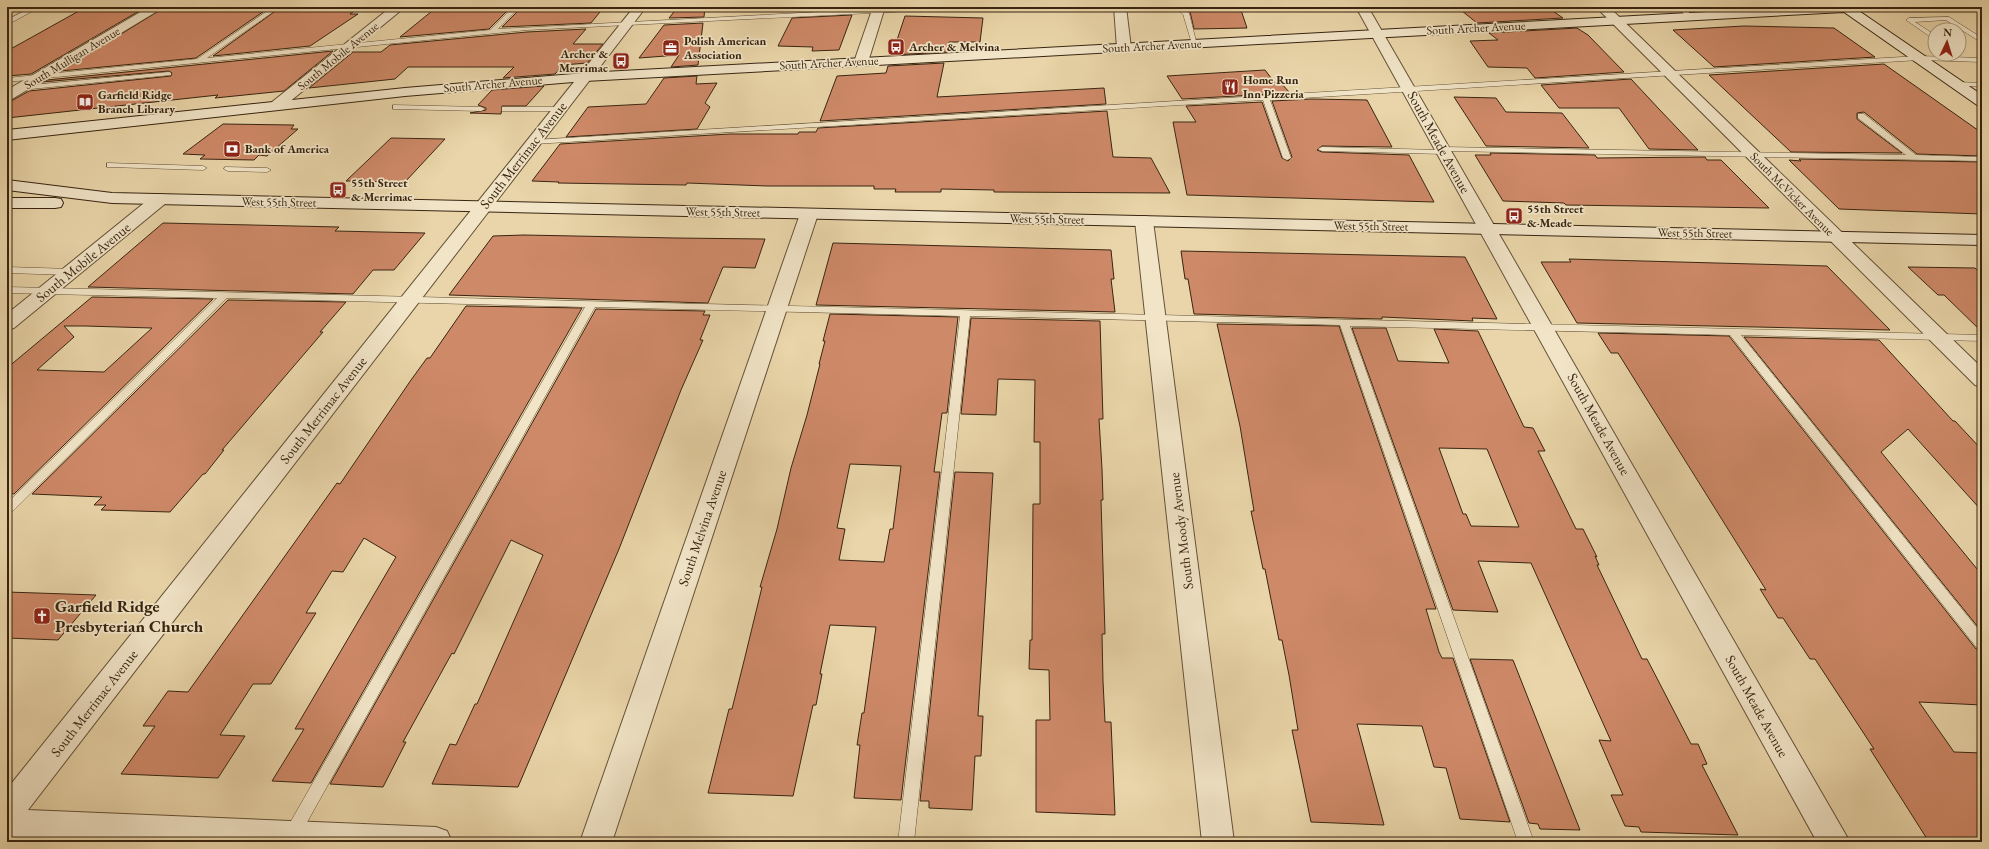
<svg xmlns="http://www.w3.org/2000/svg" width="1989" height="849" viewBox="0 0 1989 849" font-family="'EB Garamond',serif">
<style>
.building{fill:#ce8968;stroke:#382511;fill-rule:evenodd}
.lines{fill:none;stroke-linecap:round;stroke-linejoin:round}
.lane-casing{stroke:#645137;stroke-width:1}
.street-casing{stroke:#645137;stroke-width:2}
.secondary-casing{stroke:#382511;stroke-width:2}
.lane{fill:#f1e4c7;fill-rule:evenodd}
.street{fill:#f1e4c7;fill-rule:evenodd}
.secondary{fill:#f1e4c7;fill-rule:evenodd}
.labels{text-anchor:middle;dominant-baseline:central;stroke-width:3.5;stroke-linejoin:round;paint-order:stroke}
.far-street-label{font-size:12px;fill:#382511;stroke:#f1e4c7}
.far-poi-label{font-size:12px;font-weight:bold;fill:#382511;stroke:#f1e4c7;text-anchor:start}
.street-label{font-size:14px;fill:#382511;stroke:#f1e4c7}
.near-poi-label{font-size:17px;font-weight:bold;fill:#382511;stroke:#f1e4c7;text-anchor:start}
</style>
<rect width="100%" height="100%" fill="#e9d5a9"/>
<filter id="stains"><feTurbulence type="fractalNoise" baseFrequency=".005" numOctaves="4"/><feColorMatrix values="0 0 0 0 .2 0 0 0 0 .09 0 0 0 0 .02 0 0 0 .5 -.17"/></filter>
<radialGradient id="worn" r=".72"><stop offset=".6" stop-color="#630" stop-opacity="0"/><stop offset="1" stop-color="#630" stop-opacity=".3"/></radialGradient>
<g class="building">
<polygon points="86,7 146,7 31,74 7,76 7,51"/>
<polygon points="165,7 270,7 196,58 61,71"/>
<polygon points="281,7 360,7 350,14 358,14 310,46 213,56"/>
<polygon points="437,7 510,8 489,29 400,37"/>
<polygon points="526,7 604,7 591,23 502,27 521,8"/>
<polygon points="678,7 705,7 704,17 669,18"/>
<polygon points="1189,7 1240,7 1247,28 1194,29"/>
<polygon points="1457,7 1547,7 1563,18 1477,23"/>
<polygon points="852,15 839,50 812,51 813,47 778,46 792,18"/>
<polygon points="905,16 983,18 980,42 949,42 947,52 892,55"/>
<polygon points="703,23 698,65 671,67 679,55 639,58 664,25"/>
<polygon points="1744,26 1834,28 1875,57 1714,67 1673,30"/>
<polygon points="1577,28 1588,35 1624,72 1535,78 1527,68 1488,67 1470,41 1498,40 1489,33"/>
<polygon points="586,29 573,44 603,44 587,63 563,65 555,74 503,78 514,67 408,67 395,79 309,88 353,52 381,52 390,45 527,32"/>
<polygon points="333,51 284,91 215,98 218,95 7,118 7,101 13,100 29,91 171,76 172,73 169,71 42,82 47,80"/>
<polygon points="944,63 937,97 1104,88 1106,104 820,121 837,76 886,73 888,66"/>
<polygon points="1884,64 1982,133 1982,156 1917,154 1864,112 1857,113 1857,119 1902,153 1791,152 1709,75"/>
<polygon points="1265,70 1275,83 1281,83 1290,93 1182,99 1167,76"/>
<polygon points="697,76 696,84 717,83 705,103 710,107 697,129 566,137 588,107 646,104 664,78"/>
<polygon points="1631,79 1659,109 1698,150 1649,149 1619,108 1559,108 1541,85"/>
<polygon points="544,86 526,106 502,106 501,114 470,113 486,110 486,108 478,105 492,90"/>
<polygon points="1454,97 1496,98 1506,112 1562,113 1589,148 1486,146"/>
<polygon points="1311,99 1367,100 1392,147 1322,146 1317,150 1322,152 1409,155 1434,202 1187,195 1173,122 1196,122 1186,106 1262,102 1282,158 1288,161 1292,157 1272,101"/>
<polygon points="1107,111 1113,157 1151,158 1170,193 994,192 994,190 941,189 941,192 895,192 896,189 874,189 874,186 767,186 687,183 686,185 558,183 559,182 532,181 560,144 730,134 798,134 799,132 816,132 818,128"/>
<polygon points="223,124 294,125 291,129 298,129 267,156 259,155 254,160 200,159 205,155 183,154"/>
<polygon points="391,138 445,139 405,182 346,181"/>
<polygon points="1490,153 1595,155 1597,158 1705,157 1707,160 1721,160 1769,208 1566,205 1564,203 1503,201 1475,155 1491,155"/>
<polygon points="1799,159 1982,162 1982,214 1839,209 1789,160 1801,161"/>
<polygon points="163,223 339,227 335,231 425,233 394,270 373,270 353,294 88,287"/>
<polygon points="524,235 676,238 765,239 755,268 723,267 708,303 449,295 493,236"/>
<polygon points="833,243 1111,250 1114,279 1111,279 1115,312 816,305"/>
<polygon points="1181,251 1465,257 1497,319 1472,318 1473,321 1382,317 1382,319 1194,314 1188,279 1185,279"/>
<polygon points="1569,259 1827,266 1890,330 1577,323 1541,262 1571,262"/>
<polygon points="1908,267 1975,268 1982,275 1982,332 1944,295 1938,295"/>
<path d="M 92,297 L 213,299 L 14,494 L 7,493 L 7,368 ZM 64,326 L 85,326 L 152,328 L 104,372 L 37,370 L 74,337 Z"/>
<polygon points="228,300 346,302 320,332 323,332 222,450 224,450 205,474 203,474 170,512 101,510 106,505 94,505 102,497 32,494"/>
<polygon points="466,306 582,308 311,783 272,781 304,729 295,729 396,557 364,538 343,572 332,571 306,613 316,613 271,684 253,684 220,735 245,736 218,778 121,774 155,726 143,726 168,691 188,692 337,483 340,484 411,380 427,358 430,358"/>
<polygon points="596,309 705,311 703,315 710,315 700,340 703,340 681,390 619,549 518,787 432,784 450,744 456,745 475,704 477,704 543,555 511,540 454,654 452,653 403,742 406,742 383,787 330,784"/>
<path d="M 830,314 L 958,317 L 947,413 L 942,413 L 934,472 L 940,472 L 901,800 L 854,798 L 860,745 L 857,745 L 862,713 L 864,713 L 876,627 L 830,625 L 820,674 L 822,674 L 816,705 L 813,705 L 793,796 L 708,793 L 729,709 L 732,709 L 744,661 L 762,587 L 760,587 L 777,529 L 791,468 L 807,415 L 820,364 L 819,364 L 825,341 L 823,341 ZM 850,464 L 901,466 L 893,529 L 890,529 L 884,562 L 839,560 L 845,529 L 837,528 Z"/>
<polygon points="971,318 1100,321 1103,419 1099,419 1102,469 1103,500 1101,500 1105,634 1102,634 1103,681 1105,722 1111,722 1115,815 1036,812 1036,720 1050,720 1049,670 1029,669 1030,640 1032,640 1033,504 1040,504 1040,442 1034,442 1035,380 998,379 996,415 961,414"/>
<polygon points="1217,324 1339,326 1436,609 1426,609 1439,652 1442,658 1453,658 1510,822 1460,819 1446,768 1434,767 1422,726 1357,724 1384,825 1311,822 1292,730 1298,730 1289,675 1282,640 1279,640 1265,569 1263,569 1251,511 1254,511 1240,426"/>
<path d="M 1352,328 L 1386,328 L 1398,361 L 1449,363 L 1434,329 L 1478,331 L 1524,427 L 1533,428 L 1545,451 L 1538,451 L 1576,529 L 1583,529 L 1597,557 L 1595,556 L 1599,565 L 1597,565 L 1642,659 L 1647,659 L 1691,744 L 1698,744 L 1707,764 L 1702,765 L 1738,835 L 1641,832 L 1639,827 L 1625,826 L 1611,795 L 1623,795 L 1599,740 L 1611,741 L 1531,563 L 1478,561 L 1498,612 L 1453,610 ZM 1439,448 L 1487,449 L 1519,527 L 1471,526 L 1466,514 L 1463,514 Z"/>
<polygon points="1598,333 1729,336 1976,649 1982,650 1982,705 1919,702 1954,752 1982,753 1982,842 1929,842 1870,749 1874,749 1815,659 1810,659 1783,618 1778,618 1760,589 1766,590 1618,353 1611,353"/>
<polygon points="1744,337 1879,340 1953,421 1955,421 1982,450 1982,511 1908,429 1881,452 1982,575 1982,632"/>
<polygon points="955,472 993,473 978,716 983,716 981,756 975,756 972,810 929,808 929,801 920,801"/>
<polygon points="7,592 96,595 58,640 7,638"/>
<polygon points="1470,659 1513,660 1580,830 1540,829 1538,824 1529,823"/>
</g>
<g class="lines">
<defs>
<g id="lane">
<polygon points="32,7 40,7 7,25 7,20"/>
<polygon points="273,7 280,7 207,58 490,30 513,7 520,7 498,29 914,7 955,7 952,9 527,30 7,82 7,78 197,59"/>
<polygon points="1172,7 1180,7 1189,13 1197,45 1192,44 1183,14"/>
<polygon points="1676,7 1683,7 1693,16 1688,17"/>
<polygon points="1731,7 1738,7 1745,14 1740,15"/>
<polygon points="1949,17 1982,38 1982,43 1946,20 1915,22 1935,35 1935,40 1906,20 1909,18"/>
<polygon points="1919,56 1982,58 1982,62 1919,60 1270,100 1291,158 1287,160 1283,158 1263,100 534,144 530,142 534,140"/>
<polygon points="169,72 171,73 171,75 21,90 17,88 21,86"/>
<polygon points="1957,82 1982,83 1982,87 1955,85 1953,84"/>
<polygon points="393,105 481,107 485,109 481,111 396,109 393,109"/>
<polygon points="502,107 559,107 563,109 559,111 502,111"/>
<polygon points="1858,114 1864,114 1916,155 1982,157 1982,161 1448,151 1444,154 1322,151 1318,149 1322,147 1439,150 1443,147 1906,155 1858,118"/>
<polygon points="107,163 203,166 207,168 203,170 110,167 107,167"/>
<polygon points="225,167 267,168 271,170 267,172 228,171 224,169"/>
<polygon points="7,267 71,269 76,272 71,275 7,273"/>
<polygon points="7,287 1982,335 1982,341 1741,335 1982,634 1982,649 1977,648 1730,335 1350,326 1534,842 1518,842 1340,325 970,316 914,842 898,842 960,316 595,307 296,842 279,842 585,307 227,298 11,513 7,514 7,503 217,298 7,293"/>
</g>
<g id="street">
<polygon points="149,7 164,7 12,99 7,100 7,90"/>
<polygon points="391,7 405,7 282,108 272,108 270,105 272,102"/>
<polygon points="634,7 646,7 28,810 436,827 447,831 452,842 87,842 7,839 7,789"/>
<polygon points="873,7 885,7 868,62 866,65 856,65 854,62"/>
<polygon points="1114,7 1126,7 1131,48 1129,51 1119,51 1117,48"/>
<polygon points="1356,7 1368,7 1850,842 1817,842"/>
<polygon points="1596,7 1609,7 1982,368 1982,387 1975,385"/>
<polygon points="160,194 166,195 168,199 166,203 14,328 7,330 7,314 154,195"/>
<polygon points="809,209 815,210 818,214 612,842 580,842 800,214 803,210"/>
<polygon points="1144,216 1150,217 1153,221 1234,842 1202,842 1135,221 1138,217"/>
</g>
<g id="secondary">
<polygon points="1800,7 1874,7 1872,10 1859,11 1982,95 1982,106 1977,105 1844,12 585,81 405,96 7,140 7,130 405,88 585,73"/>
<polygon points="7,180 112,193 1982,235 1982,245 112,203 7,190"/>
<polygon points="7,198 55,198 61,199 63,203 61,207 55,208 7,208"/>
</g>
</defs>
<use href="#lane" class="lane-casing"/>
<use href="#street" class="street-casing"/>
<use href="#secondary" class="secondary-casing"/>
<use href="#lane" class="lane"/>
<use href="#street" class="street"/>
<use href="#secondary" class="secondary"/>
</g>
<defs>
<symbol id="bus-square" viewBox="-11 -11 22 22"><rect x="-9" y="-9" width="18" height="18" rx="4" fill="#8f2418" stroke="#f1e4c7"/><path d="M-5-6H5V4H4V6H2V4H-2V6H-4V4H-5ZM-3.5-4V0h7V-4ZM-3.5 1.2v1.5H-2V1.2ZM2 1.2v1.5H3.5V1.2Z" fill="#fff"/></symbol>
<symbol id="office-square" viewBox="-11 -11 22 22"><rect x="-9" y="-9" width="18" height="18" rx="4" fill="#8f2418" stroke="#f1e4c7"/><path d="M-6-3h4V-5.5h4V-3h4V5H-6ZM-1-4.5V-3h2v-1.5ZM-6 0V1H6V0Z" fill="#fff"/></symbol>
<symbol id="restaurant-square" viewBox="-11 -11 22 22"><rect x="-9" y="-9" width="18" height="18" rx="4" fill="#8f2418" stroke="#f1e4c7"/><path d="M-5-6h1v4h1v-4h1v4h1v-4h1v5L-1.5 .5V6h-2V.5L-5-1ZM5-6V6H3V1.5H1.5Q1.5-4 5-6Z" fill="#fff"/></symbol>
<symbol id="library-square" viewBox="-11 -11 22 22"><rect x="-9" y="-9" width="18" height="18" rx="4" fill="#8f2418" stroke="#f1e4c7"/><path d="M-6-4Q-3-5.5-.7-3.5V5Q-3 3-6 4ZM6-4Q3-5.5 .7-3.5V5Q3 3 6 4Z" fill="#fff"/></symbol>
<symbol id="bank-square" viewBox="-11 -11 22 22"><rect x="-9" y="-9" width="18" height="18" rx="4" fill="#8f2418" stroke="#f1e4c7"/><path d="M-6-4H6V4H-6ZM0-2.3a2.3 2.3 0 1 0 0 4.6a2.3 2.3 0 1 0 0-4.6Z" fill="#fff"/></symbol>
<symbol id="church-square" viewBox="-11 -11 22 22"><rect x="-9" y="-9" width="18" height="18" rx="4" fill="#8f2418" stroke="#f1e4c7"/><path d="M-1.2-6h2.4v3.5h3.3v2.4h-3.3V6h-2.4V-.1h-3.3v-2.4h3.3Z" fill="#fff"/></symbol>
</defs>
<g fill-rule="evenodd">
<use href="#bus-square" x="886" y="37" width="20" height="20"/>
<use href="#office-square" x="661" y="38" width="20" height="20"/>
<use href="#bus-square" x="611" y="51" width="20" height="20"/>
<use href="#restaurant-square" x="1220" y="77" width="20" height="20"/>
<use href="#library-square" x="75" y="92" width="20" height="20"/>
<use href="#bank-square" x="222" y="139" width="20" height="20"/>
<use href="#bus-square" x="328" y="180" width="20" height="20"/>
<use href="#bus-square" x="1504" y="206" width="20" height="20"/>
<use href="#church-square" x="32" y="606" width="20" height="20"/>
</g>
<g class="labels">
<g class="far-street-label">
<text transform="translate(1476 28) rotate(-3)">South Archer Avenue</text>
<text transform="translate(1152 46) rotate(-3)">South Archer Avenue</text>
<text transform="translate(338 56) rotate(-39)">South Mobile Avenue</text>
<text transform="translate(72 58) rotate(-31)">South Mulligan Avenue</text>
<text transform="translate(829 63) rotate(-3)">South Archer Avenue</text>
<text transform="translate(493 84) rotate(-5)">South Archer Avenue</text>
<text transform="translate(1792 194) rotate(45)">South McVicker Avenue</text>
<text transform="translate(279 202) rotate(1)">West 55th Street</text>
<text transform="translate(723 212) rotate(1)">West 55th Street</text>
<text transform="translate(1047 219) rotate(1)">West 55th Street</text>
<text transform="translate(1371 226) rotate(1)">West 55th Street</text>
<text transform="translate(1695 233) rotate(1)">West 55th Street</text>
</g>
<g class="far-poi-label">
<text x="684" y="41">Polish American<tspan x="684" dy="14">Association</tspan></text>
<text x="909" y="47">Archer &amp; Melvina</text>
<text x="608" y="54" text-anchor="end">Archer &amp;<tspan x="608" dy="14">Merrimac</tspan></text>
<text x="1243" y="80">Home Run<tspan x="1243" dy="14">Inn Pizzeria</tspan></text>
<text x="98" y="95">Garfield Ridge<tspan x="98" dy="14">Branch Library</tspan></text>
<text x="245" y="149">Bank of America</text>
<text x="351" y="183">55th Street<tspan x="351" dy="14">&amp; Merrimac</tspan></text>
<text x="1527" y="209">55th Street<tspan x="1527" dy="14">&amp; Meade</tspan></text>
</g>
<g class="street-label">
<text transform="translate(1439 142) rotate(61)">South Meade Avenue</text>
<text transform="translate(523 155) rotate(-52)">South Merrimac Avenue</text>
<text transform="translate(83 262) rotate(-39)">South Mobile Avenue</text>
<text transform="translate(323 410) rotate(-52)">South Merrimac Avenue</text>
<text transform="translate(1599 424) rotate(61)">South Meade Avenue</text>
<text transform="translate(702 528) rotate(-71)">South Melvina Avenue</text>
<text transform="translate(1181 531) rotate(-97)">South Moody Avenue</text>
<text transform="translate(94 703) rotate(-52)">South Merrimac Avenue</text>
<text transform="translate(1757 706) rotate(61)">South Meade Avenue</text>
</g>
<g class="near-poi-label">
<text x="55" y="606">Garfield Ridge<tspan x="55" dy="20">Presbyterian Church</tspan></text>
</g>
</g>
<rect width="1989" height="849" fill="none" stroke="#e9d5a9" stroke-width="24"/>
<rect x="8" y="8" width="1973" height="833" fill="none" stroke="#382511" stroke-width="2"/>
<rect x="12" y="12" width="1965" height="825" fill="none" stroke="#382511"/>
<g transform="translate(1947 42) rotate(4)"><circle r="19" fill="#f1e4c7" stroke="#a7987e"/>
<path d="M0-3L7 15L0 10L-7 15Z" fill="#8f2418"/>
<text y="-6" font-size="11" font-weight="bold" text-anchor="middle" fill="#382511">N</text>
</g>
<rect width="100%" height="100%" filter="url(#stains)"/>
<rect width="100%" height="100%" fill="url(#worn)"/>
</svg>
